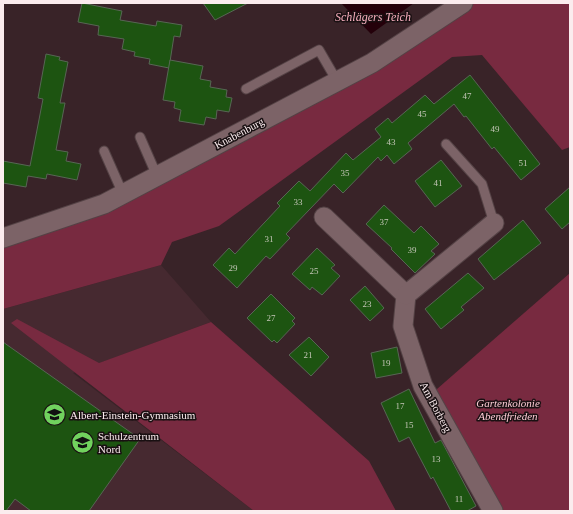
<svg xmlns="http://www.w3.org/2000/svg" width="573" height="514" viewBox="0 0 573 514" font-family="Georgia,serif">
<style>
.built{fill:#462930}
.green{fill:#782a40}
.water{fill:#24000a}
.building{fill:#1d5411;stroke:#576654}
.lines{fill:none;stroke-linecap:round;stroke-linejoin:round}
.lane-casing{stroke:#544245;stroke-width:11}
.street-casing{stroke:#544245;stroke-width:21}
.lane{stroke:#7c6367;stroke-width:9}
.street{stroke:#7c6367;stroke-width:19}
.labels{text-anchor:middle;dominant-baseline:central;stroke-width:3;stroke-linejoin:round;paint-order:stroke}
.number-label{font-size:9px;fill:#c4c6b7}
.street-label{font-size:11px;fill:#fbecee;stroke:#191012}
.park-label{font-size:11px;font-style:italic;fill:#fdcbd5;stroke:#191012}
.poi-label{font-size:11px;fill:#fbecee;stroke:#191012;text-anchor:start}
.water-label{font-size:12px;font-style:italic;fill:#f6aebd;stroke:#191012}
</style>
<rect width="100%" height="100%" fill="#392328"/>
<polygon class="built" points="161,265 211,322 73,373 254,511 3,511 3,309"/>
<g class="green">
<polygon points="463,3 570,3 570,147 562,150 482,55 452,57 219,226 172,242 161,265 3,309 3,238 104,204"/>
<polygon points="570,273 570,511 493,511 429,396"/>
<polygon points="17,319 99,363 211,322 369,461 396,511 254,511 11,323"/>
</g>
<polygon class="water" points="341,3 414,3 371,34"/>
<g class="building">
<polygon points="82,3 122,11 120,20 156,26 157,21 182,25 180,37 174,36 169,68 149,64 150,59 134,56 135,52 122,49 124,39 98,35 99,26 78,22"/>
<polygon points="203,3 248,3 215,20"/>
<polygon points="46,54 60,57 59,60 68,62 60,103 65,103 56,150 68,152 66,161 81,164 77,180 47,174 46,179 28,176 26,187 3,183 3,161 30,166 43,99 38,98"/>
<polygon points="170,60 203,66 200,79 211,81 210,87 227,90 226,97 232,98 229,112 217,110 216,119 206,117 204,125 179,121 181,110 174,108 175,102 163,100"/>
<polygon points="470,75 540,164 521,180 494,147 492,149 466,116 464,117 454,104 408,143 412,149 394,164 387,155 381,161 378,157 343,193 334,184 286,234 290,238 270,259 266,256 237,288 213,265 229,248 235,254 280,206 277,203 299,181 310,191 346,153 353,160 381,137 375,129 388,118 392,123 425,95 434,104"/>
<polygon points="441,160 462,186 435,207 415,181"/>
<polygon points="570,187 570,222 562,229 545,209"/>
<polygon points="384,205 414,233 421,226 439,244 431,251 435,254 415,273 391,249 392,248 366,224"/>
<polygon points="523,220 541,243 494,280 478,259"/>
<polygon points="317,248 335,265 331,268 340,276 322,295 312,287 310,290 292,274"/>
<polygon points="468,273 484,288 461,307 464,310 441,329 425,309"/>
<polygon points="365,286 384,308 370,321 350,300"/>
<polygon points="271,294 295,318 292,321 295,324 277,343 274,340 272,342 247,318"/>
<polygon points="309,337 329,357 311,376 289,355"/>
<polygon points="3,342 140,439 89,511 31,511 15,499 6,511 3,511"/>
<polygon points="397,347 402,373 376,378 371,353"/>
<polygon points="409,389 435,443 441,440 476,506 467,511 451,511 433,477 431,479 409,437 399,442 381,403"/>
</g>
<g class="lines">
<defs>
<g id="lane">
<polyline points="246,89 319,50 337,81"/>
<polyline points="140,137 157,176"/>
<polyline points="446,144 482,184 494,223"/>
<polyline points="104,151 123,194"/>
</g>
<g id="street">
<polyline points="324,217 406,295 403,326 423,386 493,511"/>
<polyline points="3,238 104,204 372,63 463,3"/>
<polyline points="406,295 494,223"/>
</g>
</defs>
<use href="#lane" class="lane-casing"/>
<use href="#street" class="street-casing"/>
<use href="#lane" class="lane"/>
<use href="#street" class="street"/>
</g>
<defs>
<symbol id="school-disc" viewBox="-11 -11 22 22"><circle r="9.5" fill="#71d25e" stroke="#191012"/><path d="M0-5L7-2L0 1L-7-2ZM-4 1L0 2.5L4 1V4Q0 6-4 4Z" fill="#111"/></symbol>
</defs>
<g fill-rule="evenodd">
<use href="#school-disc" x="42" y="402" width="25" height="25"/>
<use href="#school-disc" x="70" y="430" width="25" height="25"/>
</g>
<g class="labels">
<g class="number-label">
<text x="467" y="96">47</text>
<text x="422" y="114">45</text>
<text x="495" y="129">49</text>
<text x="391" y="142">43</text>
<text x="523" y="163">51</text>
<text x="345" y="173">35</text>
<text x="438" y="183">41</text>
<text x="298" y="202">33</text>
<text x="384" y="222">37</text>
<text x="269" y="239">31</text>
<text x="412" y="250">39</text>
<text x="233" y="268">29</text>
<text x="314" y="271">25</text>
<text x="367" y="304">23</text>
<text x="271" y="318">27</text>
<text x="308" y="355">21</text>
<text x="386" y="363">19</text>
<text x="400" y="406">17</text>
<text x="409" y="425">15</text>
<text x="436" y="459">13</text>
<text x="459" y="499">11</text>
</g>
<g class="street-label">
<text transform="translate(239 133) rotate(-28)">Knabenburg</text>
<text transform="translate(436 407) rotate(62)">Am Borberg</text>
</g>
<g class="park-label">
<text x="508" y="403">Gartenkolonie<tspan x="508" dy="13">Abendfrieden</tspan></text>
</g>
<g class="poi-label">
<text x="70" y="415">Albert-Einstein-Gymnasium</text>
<text x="98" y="436">Schulzentrum<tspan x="98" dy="13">Nord</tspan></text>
</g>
<g class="water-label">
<text x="373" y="17">Schlägers Teich</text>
</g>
</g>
<rect width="573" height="514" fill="none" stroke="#fbecee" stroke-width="8"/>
</svg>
